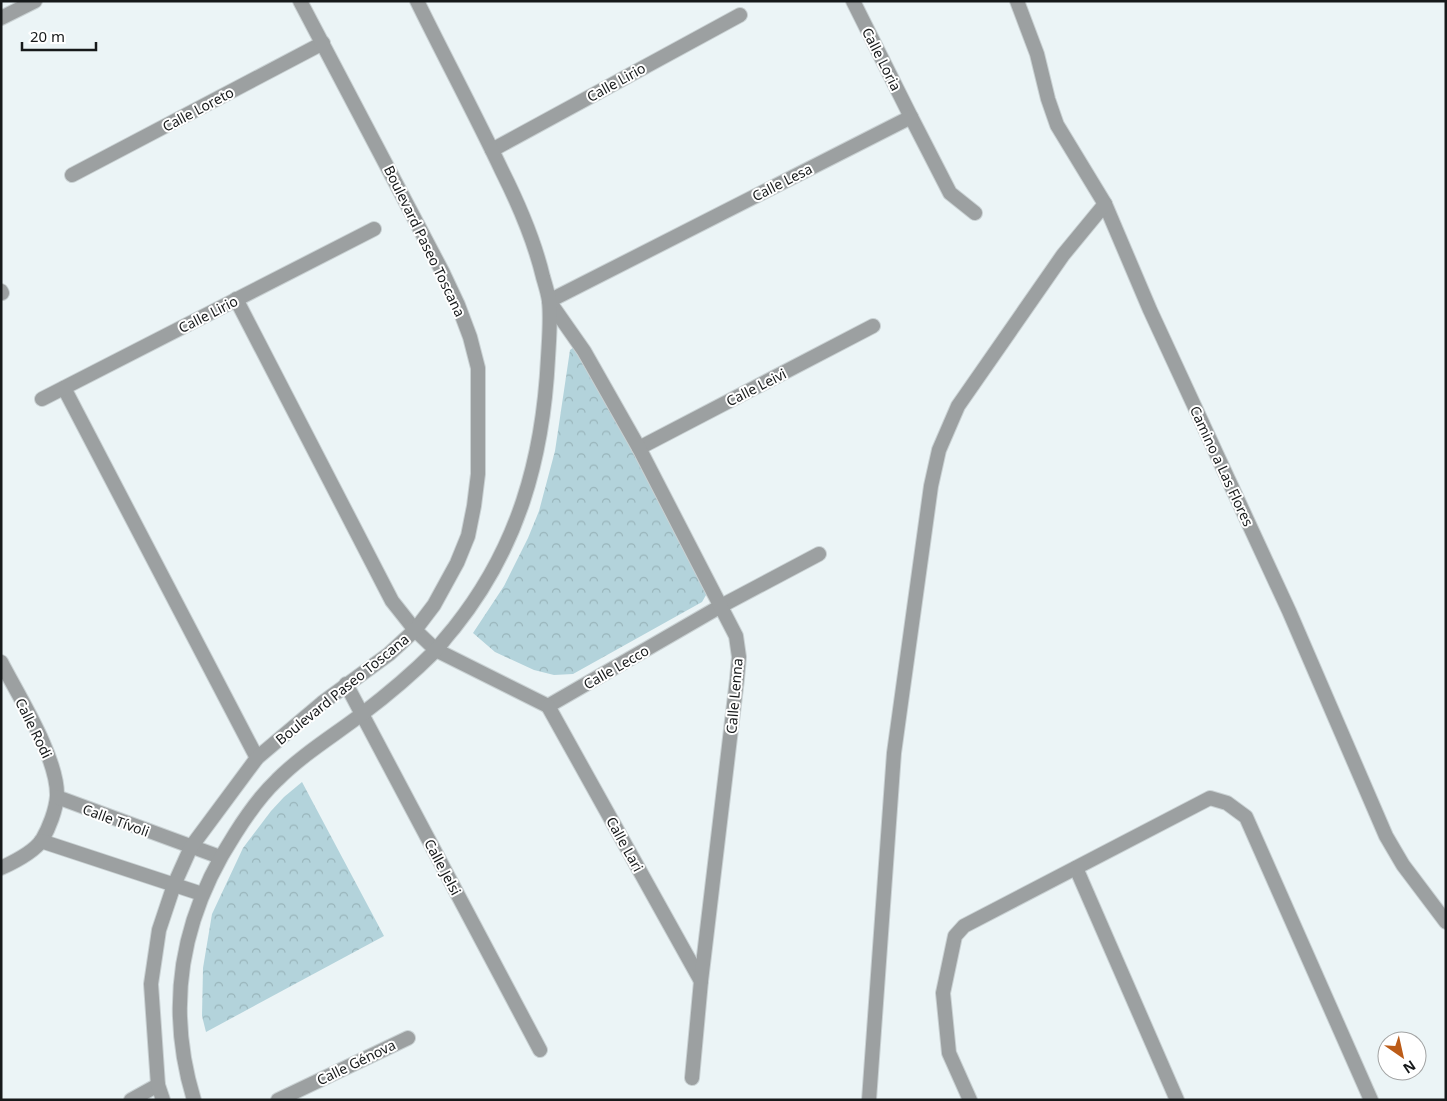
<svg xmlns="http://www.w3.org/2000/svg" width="1447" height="1101" viewBox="0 0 1447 1101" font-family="'Noto Sans',sans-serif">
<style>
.park{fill:url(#park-crowns)}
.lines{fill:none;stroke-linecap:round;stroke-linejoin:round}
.minor-casing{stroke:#c9d1d3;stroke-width:16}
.tertiary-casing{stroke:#c9d1d3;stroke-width:16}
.minor{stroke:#9ca0a1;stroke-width:14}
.tertiary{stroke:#9ca0a1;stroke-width:14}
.labels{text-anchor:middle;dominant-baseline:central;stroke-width:4;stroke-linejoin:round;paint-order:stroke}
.street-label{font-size:14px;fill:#16191a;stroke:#fff}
</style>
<defs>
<pattern id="park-crowns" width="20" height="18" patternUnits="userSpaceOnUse" patternTransform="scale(1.25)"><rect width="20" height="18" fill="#b3d3db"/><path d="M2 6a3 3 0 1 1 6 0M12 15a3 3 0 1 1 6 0" fill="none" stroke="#99b5bb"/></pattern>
</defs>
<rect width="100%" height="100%" fill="#ebf4f6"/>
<g class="park">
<polygon points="578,344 709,590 702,602 573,674 554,675 534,670 495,652 473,633 504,586 528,538 539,511 555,451 570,350"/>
<polygon points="302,782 384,936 206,1032 202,1016 203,968 212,914 243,848 271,811 284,797"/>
</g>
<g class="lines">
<defs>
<g id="minor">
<polyline points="853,1 911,117"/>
<polyline points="1017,1 1037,54 1048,99 1057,125 1105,204 1150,310 1289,611 1386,836 1403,865 1446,922"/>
<polyline points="1,18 35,1"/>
<polyline points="492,150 740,15"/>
<polyline points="72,175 323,43"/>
<polyline points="1,291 2,293"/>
<polyline points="236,299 392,601 415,630 436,650 548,706 721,606 819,554"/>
<polyline points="64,388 257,758"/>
<polyline points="42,399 374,229"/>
<polyline points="639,448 873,326"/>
<path d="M 1,662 C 19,697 58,758 57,796 C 56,810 49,828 42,840 C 34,852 14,862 1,868"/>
<polyline points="346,684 540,1050"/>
<polyline points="548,706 701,981"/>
<polyline points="57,797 220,857"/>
<polyline points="41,841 202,894"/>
<polyline points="1076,868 1177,1100"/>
<polyline points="692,1078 701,981 737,679 739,657 736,636 639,448 584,351 549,301 911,117 950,193 975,213"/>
<polyline points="131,1100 158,1085"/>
<polyline points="278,1100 408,1038"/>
<polyline points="869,1100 894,753 931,486 939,450 958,406 1063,255 1105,204"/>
<polyline points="970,1100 949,1053 943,993 955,936 964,926 1210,798 1227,803 1246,817 1371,1100"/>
</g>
<g id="tertiary">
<polyline points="163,1100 158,1085 151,984 159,930 174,885 191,847 257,758 322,703 389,654 415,630 434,605 457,563 468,536 474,506 478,474 478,368 470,337 458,305 442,271 300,1"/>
<path d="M 194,1100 C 165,1005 181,917 235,834 C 247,815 260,796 277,780 C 303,754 333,736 362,714 C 387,695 412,674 434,652 C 441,644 447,636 454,628 C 518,548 543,459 548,358 C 549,340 551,319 549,301 C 548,293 545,284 543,277 C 534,239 519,205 502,171 C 475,114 445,58 417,1"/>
</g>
</defs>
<use href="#minor" class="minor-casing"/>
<use href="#tertiary" class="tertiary-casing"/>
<use href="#minor" class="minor"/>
<use href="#tertiary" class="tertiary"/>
</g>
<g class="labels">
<g class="street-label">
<text transform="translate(882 59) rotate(63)">Calle Loria</text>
<text transform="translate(616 82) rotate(-29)">Calle Lirio</text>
<text transform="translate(198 109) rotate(-28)">Calle Loreto</text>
<text transform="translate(782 182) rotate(-27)">Calle Lesa</text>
<text transform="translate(425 241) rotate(64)">Boulevard Paseo Toscana</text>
<text transform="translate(208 314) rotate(-27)">Calle Lirio</text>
<text transform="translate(756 387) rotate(-27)">Calle Leivi</text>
<text transform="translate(1222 466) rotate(65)">Camino a Las Flores</text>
<text transform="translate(616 667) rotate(-30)">Calle Lecco</text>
<text transform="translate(342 689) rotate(-39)">Boulevard Paseo Toscana</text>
<text transform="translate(734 696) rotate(-85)">Calle Lenna</text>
<text transform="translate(34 728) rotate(64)">Calle Rodi</text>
<text transform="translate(116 820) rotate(20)">Calle Tívoli</text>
<text transform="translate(625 844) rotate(61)">Calle Lari</text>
<text transform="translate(443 867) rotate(62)">Calle Jelsi</text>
<text transform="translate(356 1062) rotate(-26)">Calle Génova</text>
</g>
</g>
<rect width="1447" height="1101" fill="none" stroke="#16191a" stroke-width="5"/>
<g transform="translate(1402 1056) rotate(146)"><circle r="24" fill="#ffffff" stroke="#a2a3a3"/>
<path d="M0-4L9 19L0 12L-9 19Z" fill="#bc5c18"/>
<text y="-8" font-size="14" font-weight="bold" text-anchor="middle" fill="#16191a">N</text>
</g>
<path d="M22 42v8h74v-8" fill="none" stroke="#16191a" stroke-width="2.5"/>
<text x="30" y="42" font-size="15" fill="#16191a" stroke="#ffffff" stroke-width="4" paint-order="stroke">20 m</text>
</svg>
